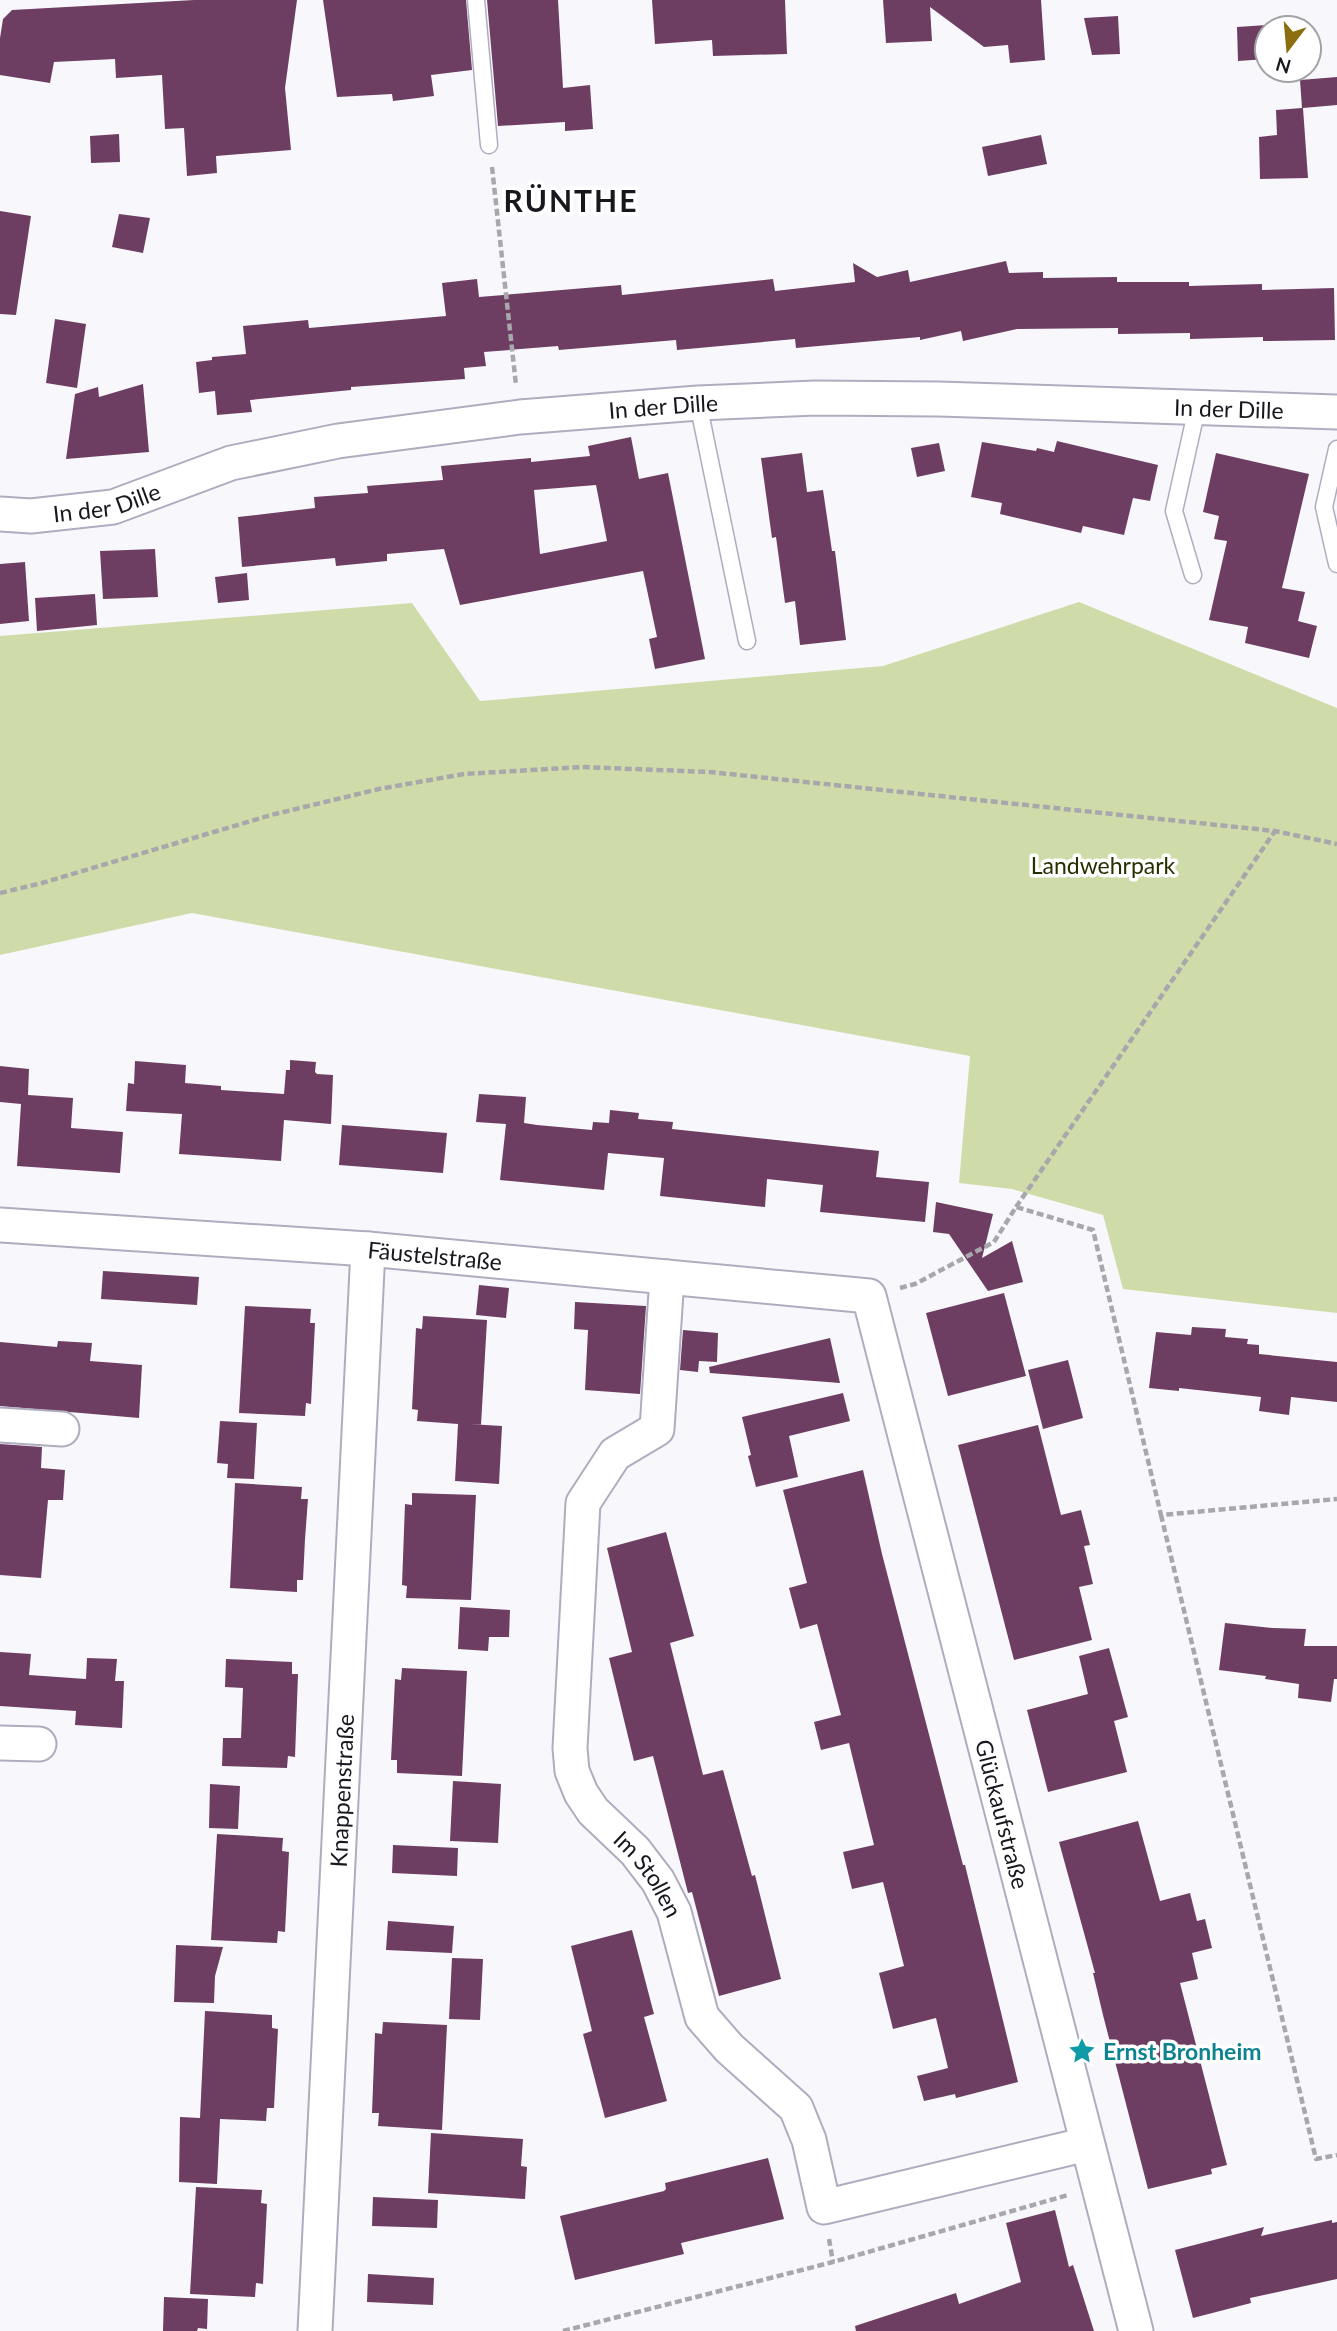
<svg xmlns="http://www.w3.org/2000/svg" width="1337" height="2331" viewBox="0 0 1337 2331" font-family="Lato,sans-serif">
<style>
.green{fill:#cfdca9}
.building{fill:#6d3e62;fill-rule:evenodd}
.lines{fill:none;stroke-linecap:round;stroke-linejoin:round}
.service-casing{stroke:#b0acc0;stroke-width:19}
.minor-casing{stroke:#b0acc0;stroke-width:37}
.path{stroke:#a8a7ac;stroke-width:4.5;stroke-dasharray:7 3.5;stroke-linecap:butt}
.service{stroke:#fff;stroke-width:16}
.minor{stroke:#fff;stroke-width:33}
.labels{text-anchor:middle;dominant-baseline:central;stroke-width:7;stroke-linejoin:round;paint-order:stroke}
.street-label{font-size:23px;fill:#18171e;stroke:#fff}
.park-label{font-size:23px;fill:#262f00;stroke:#fff}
.culture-label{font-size:23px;font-weight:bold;fill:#0d838f;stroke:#fff;text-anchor:start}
.district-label{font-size:30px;font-weight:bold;letter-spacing:2px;fill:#18171e;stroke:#fff}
</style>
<rect width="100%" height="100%" fill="#f8f8fc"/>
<polygon class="green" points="1079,602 1337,708 1337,1313 1123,1289 1103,1215 1012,1189 959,1183 970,1056 192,913 0,955 0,636 412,603 480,701 883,666"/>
<g class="building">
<polygon points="194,0 297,0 285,88 291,150 216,156 217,173 187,176 184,128 165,129 162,75 116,78 115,59 54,62 50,83 0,75 0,38 3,19 12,10"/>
<polygon points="323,0 466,0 472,70 431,75 434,96 393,101 392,94 337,97"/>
<polygon points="487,0 558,0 563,88 590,85 593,129 565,131 565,122 498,126"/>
<polygon points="652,0 785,0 787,54 713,56 712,40 655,44"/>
<polygon points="883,0 1041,0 1045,60 1010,63 1008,45 984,47 930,7 932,41 886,43"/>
<polygon points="1118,16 1120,54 1092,55 1084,18"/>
<polygon points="1267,25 1267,59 1238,61 1237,27"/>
<polygon points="1337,77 1337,105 1303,108 1308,178 1260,179 1259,137 1277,135 1276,110 1302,108 1300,80"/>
<polygon points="119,134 120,162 91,163 90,136"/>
<polygon points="1041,135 1047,164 988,176 982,147"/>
<polygon points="0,211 31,216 16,315 0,314"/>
<polygon points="119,214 150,218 143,253 112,247"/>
<polygon points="1006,261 1009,273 1043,272 1043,278 1117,277 1117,282 1189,282 1189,286 1262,284 1262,290 1334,288 1335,340 1263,341 1263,337 1190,339 1190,333 1118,334 1118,328 1017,329 963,341 961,331 920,340 920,337 796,348 795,339 677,350 676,340 559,350 558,346 484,352 486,366 464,368 465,379 351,387 351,390 250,400 252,412 217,415 215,391 199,393 196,362 212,360 212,357 246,354 243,326 308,320 309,328 446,316 442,283 477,279 479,297 621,285 622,295 773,279 775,291 855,282 853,263 877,277 908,270 910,282"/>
<polygon points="55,319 86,324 77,388 46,383"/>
<polygon points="143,384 149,452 66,459 75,394 98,387 99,397"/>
<path d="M 631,437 L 639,479 L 668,473 L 705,659 L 655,669 L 649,639 L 657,637 L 643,571 L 460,605 L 444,549 L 387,554 L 387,561 L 336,566 L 335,558 L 242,567 L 238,517 L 315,508 L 314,497 L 368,493 L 367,486 L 443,480 L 441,466 L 531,458 L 531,462 L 590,456 L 588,446 ZM 596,485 L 607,541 L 540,554 L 534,490 Z"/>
<polygon points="1057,441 1158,465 1150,501 1133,498 1124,535 1083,526 1081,533 1000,514 1002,503 971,497 982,442 1036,451 1037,448 1054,452"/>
<polygon points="939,443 945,471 917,477 911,448"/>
<polygon points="802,453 807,492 823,490 832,551 835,551 846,640 800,645 795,601 785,603 776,537 772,538 761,458"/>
<polygon points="1216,453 1309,474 1282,588 1305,592 1298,621 1317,626 1309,658 1245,643 1248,627 1209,620 1227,541 1214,539 1219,516 1203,512"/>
<polygon points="155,549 158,597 103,599 100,551"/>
<polygon points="25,562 29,621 0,624 0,564"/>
<polygon points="247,573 249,600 218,603 215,577"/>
<polygon points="95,594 97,625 37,631 35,598"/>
<polygon points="290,1060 316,1062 315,1072 317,1074 333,1075 331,1124 284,1120 281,1161 179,1154 182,1114 126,1111 128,1083 134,1084 135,1061 186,1065 185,1083 221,1086 221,1090 284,1094 286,1070 290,1070"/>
<polygon points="0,1066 29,1069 28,1095 73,1098 71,1128 123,1132 120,1173 17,1166 21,1104 0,1102"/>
<polygon points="479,1094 526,1097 524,1123 537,1125 592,1130 593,1122 609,1123 610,1110 639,1113 638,1119 673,1122 672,1129 879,1151 876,1177 929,1182 925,1222 820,1212 823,1185 767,1179 765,1207 660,1196 664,1158 608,1153 604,1190 500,1180 506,1124 476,1122"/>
<polygon points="342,1125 447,1133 443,1173 339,1165"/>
<polygon points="936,1202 993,1214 982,1258 1012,1241 1023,1282 988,1291 949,1234 933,1232"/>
<polygon points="103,1271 199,1277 197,1305 101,1299"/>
<polygon points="479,1285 509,1288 506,1318 476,1315"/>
<polygon points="1004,1293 1026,1376 948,1396 926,1313"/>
<polygon points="575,1302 646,1306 640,1394 585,1390 588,1330 574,1329"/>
<polygon points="245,1306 311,1309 310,1323 315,1323 311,1404 306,1403 305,1416 239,1413"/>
<polygon points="423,1316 487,1320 481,1425 469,1424 502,1426 499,1484 455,1481 458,1424 417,1421 418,1410 412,1409 416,1328 422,1329"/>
<polygon points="1192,1327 1226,1329 1225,1337 1248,1339 1247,1344 1259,1345 1259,1354 1337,1362 1337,1402 1291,1397 1289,1415 1259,1411 1261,1397 1179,1388 1179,1391 1149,1388 1156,1332 1191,1335"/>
<polygon points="683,1330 718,1333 717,1362 699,1361 698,1372 680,1370"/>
<polygon points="830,1338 840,1383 710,1373 709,1367"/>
<polygon points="58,1341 92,1343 90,1361 142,1365 139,1418 0,1406 0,1342 57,1347"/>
<polygon points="1068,1360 1083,1418 1043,1429 1028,1370"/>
<polygon points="843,1393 850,1421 789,1436 798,1477 756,1487 748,1456 751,1455 742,1417"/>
<polygon points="220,1421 257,1423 254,1479 227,1478 228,1464 217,1463"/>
<polygon points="1038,1425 1061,1515 1081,1510 1090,1545 1084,1546 1093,1584 1079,1587 1092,1640 1014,1660 958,1445"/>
<polygon points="0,1444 42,1447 41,1468 65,1470 63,1500 48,1500 41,1578 0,1575"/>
<polygon points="863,1470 882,1554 963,1865 965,1865 1018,2082 956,2098 955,2094 924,2101 917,2076 948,2068 936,2018 893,2029 879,1973 904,1966 883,1882 852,1889 843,1852 874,1845 849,1743 821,1750 814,1722 841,1715 817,1624 800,1629 789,1588 807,1583 783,1490"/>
<polygon points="235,1483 302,1487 301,1499 308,1499 305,1539 303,1580 297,1580 297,1592 230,1588"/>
<polygon points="412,1493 476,1495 471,1600 406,1598 407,1586 402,1585 405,1504 412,1505"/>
<polygon points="666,1532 694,1636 670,1643 703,1775 723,1770 752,1876 755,1875 781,1979 719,1996 692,1892 688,1893 653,1756 634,1761 609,1658 632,1652 607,1548"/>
<polygon points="460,1607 510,1610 509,1637 489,1637 488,1651 458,1649"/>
<polygon points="1225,1623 1273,1628 1306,1629 1304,1646 1337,1646 1337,1679 1334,1679 1331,1702 1298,1698 1299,1684 1265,1679 1266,1676 1219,1670"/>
<polygon points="1109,1648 1128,1717 1114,1721 1127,1772 1048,1792 1027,1710 1088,1694 1079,1656"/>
<polygon points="0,1652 31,1654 29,1675 86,1679 87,1658 117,1659 115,1681 124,1681 122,1728 75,1725 76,1711 0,1706"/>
<polygon points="226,1659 292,1662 292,1674 298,1674 295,1757 288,1756 287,1768 222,1766 223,1738 241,1738 243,1688 225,1687"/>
<polygon points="402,1668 467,1671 462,1776 397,1773 397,1760 391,1760 395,1679 401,1680"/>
<polygon points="453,1781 501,1784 498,1843 450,1841"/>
<polygon points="210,1784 240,1786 238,1829 209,1828"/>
<polygon points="1138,1821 1160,1901 1190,1893 1197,1921 1205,1919 1212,1948 1192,1953 1198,1979 1180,1983 1227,2165 1211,2169 1212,2174 1148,2189 1103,2015 1093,1973 1095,1973 1059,1842"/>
<polygon points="217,1834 283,1838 282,1851 289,1852 285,1932 278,1931 277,1943 211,1940"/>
<polygon points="393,1845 458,1848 457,1876 392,1873"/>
<polygon points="388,1921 454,1926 452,1953 386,1950"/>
<polygon points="632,1930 654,2014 644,2017 667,2101 605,2118 583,2034 592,2031 571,1946"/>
<polygon points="176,1945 223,1947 215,1976 214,2003 174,2002"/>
<polygon points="452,1958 483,1959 480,2020 449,2019"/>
<polygon points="205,2011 272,2015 272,2028 278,2029 274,2108 267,2108 266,2121 220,2119 217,2184 179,2182 180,2117 200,2118"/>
<polygon points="383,2022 447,2025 442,2130 378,2126 379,2113 372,2113 375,2033 382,2034"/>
<polygon points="431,2133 523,2139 521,2166 527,2167 525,2199 428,2193"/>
<polygon points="768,2158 784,2219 681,2243 684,2254 575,2280 560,2216 664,2191 666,2189 665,2183"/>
<polygon points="196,2187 262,2190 261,2203 267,2204 263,2284 256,2283 255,2297 190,2294"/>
<polygon points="373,2197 438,2200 437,2228 372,2226"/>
<polygon points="1055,2210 1069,2267 1073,2265 1094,2331 856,2331 855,2326 956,2293 959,2304 1021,2282 1006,2223"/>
<polygon points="1332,2220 1332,2223 1337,2222 1337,2279 1250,2298 1251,2303 1193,2318 1175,2250 1264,2227 1261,2236"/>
<polygon points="368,2274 434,2278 433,2305 367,2302"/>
<polygon points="164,2297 208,2299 207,2329 198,2328 197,2331 163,2331"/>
</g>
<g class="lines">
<defs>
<g id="service">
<polyline points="476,0 489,145"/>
<polyline points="698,403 747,641"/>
<polyline points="1337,449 1324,507 1337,564"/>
<polyline points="1193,575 1174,511 1197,408"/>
</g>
<g id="minor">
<path id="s1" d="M 0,514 L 31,516 L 113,507 L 231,463 L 338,441 L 520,417 L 698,403 L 815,398 L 939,399 L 1337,412"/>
<path id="s2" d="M 0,1225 L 368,1249 L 869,1296 L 1136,2331"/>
<path id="s3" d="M 667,1277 L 657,1429 L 615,1454 L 583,1503 L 570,1748 L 572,1771 L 581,1793 L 593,1811 L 635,1851 L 658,1881 L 674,1912 L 702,2017 L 729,2048 L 796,2108 L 809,2140 L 824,2207 L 1087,2144"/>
<polyline points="0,1425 62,1429"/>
<polyline points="0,1743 39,1744"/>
<path id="s4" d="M 315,2331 L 368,1249"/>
</g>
</defs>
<use href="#service" class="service-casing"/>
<use href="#minor" class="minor-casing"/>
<g class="path">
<polyline points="492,167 516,385"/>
<polyline points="0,893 42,883 271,815 379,789 464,774 582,767 710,772 1275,831 1337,844"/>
<polyline points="1016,1207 1275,831"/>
<polyline points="900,1288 915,1284 994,1242 1016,1207 1093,1230 1161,1515 1337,1499"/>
<polyline points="1161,1515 1316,2159 1337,2155"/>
<polyline points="829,2239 833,2262"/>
<polyline points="563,2331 833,2262 1068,2195"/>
</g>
<use href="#service" class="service"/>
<use href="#minor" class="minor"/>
</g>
<defs>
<symbol id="sight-bare" viewBox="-9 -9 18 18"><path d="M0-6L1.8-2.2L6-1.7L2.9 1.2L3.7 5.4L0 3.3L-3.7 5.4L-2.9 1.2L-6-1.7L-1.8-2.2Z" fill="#0f9aa8" stroke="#fff" stroke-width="2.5" paint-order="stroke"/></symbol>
</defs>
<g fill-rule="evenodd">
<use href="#sight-bare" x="1063" y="2032" width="38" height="38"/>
</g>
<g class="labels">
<g class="street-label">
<text stroke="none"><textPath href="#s1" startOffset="676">In der Dille</textPath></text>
<text stroke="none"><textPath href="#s1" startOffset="1242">In der Dille</textPath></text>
<text stroke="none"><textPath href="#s1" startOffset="108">In der Dille</textPath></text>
<text stroke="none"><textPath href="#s2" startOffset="436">Fäustelstraße</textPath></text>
<text stroke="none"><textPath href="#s4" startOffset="541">Knappenstraße</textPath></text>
<text stroke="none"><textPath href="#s2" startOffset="1407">Glückaufstraße</textPath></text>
<text stroke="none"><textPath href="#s3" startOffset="658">Im Stollen</textPath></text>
</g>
<g class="park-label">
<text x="1103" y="865">Landwehrpark</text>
</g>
<g class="culture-label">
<text x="1103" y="2051">Ernst Bronheim</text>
</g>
<g class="district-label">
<text x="571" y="200">RÜNTHE</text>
</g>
</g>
<g transform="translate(1288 49) rotate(196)"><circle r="33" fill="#ffffff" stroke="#a3a2a5" stroke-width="2"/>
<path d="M0-5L12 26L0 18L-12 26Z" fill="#8c6e10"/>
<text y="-10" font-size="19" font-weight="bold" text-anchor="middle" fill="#18171e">N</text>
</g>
</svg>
